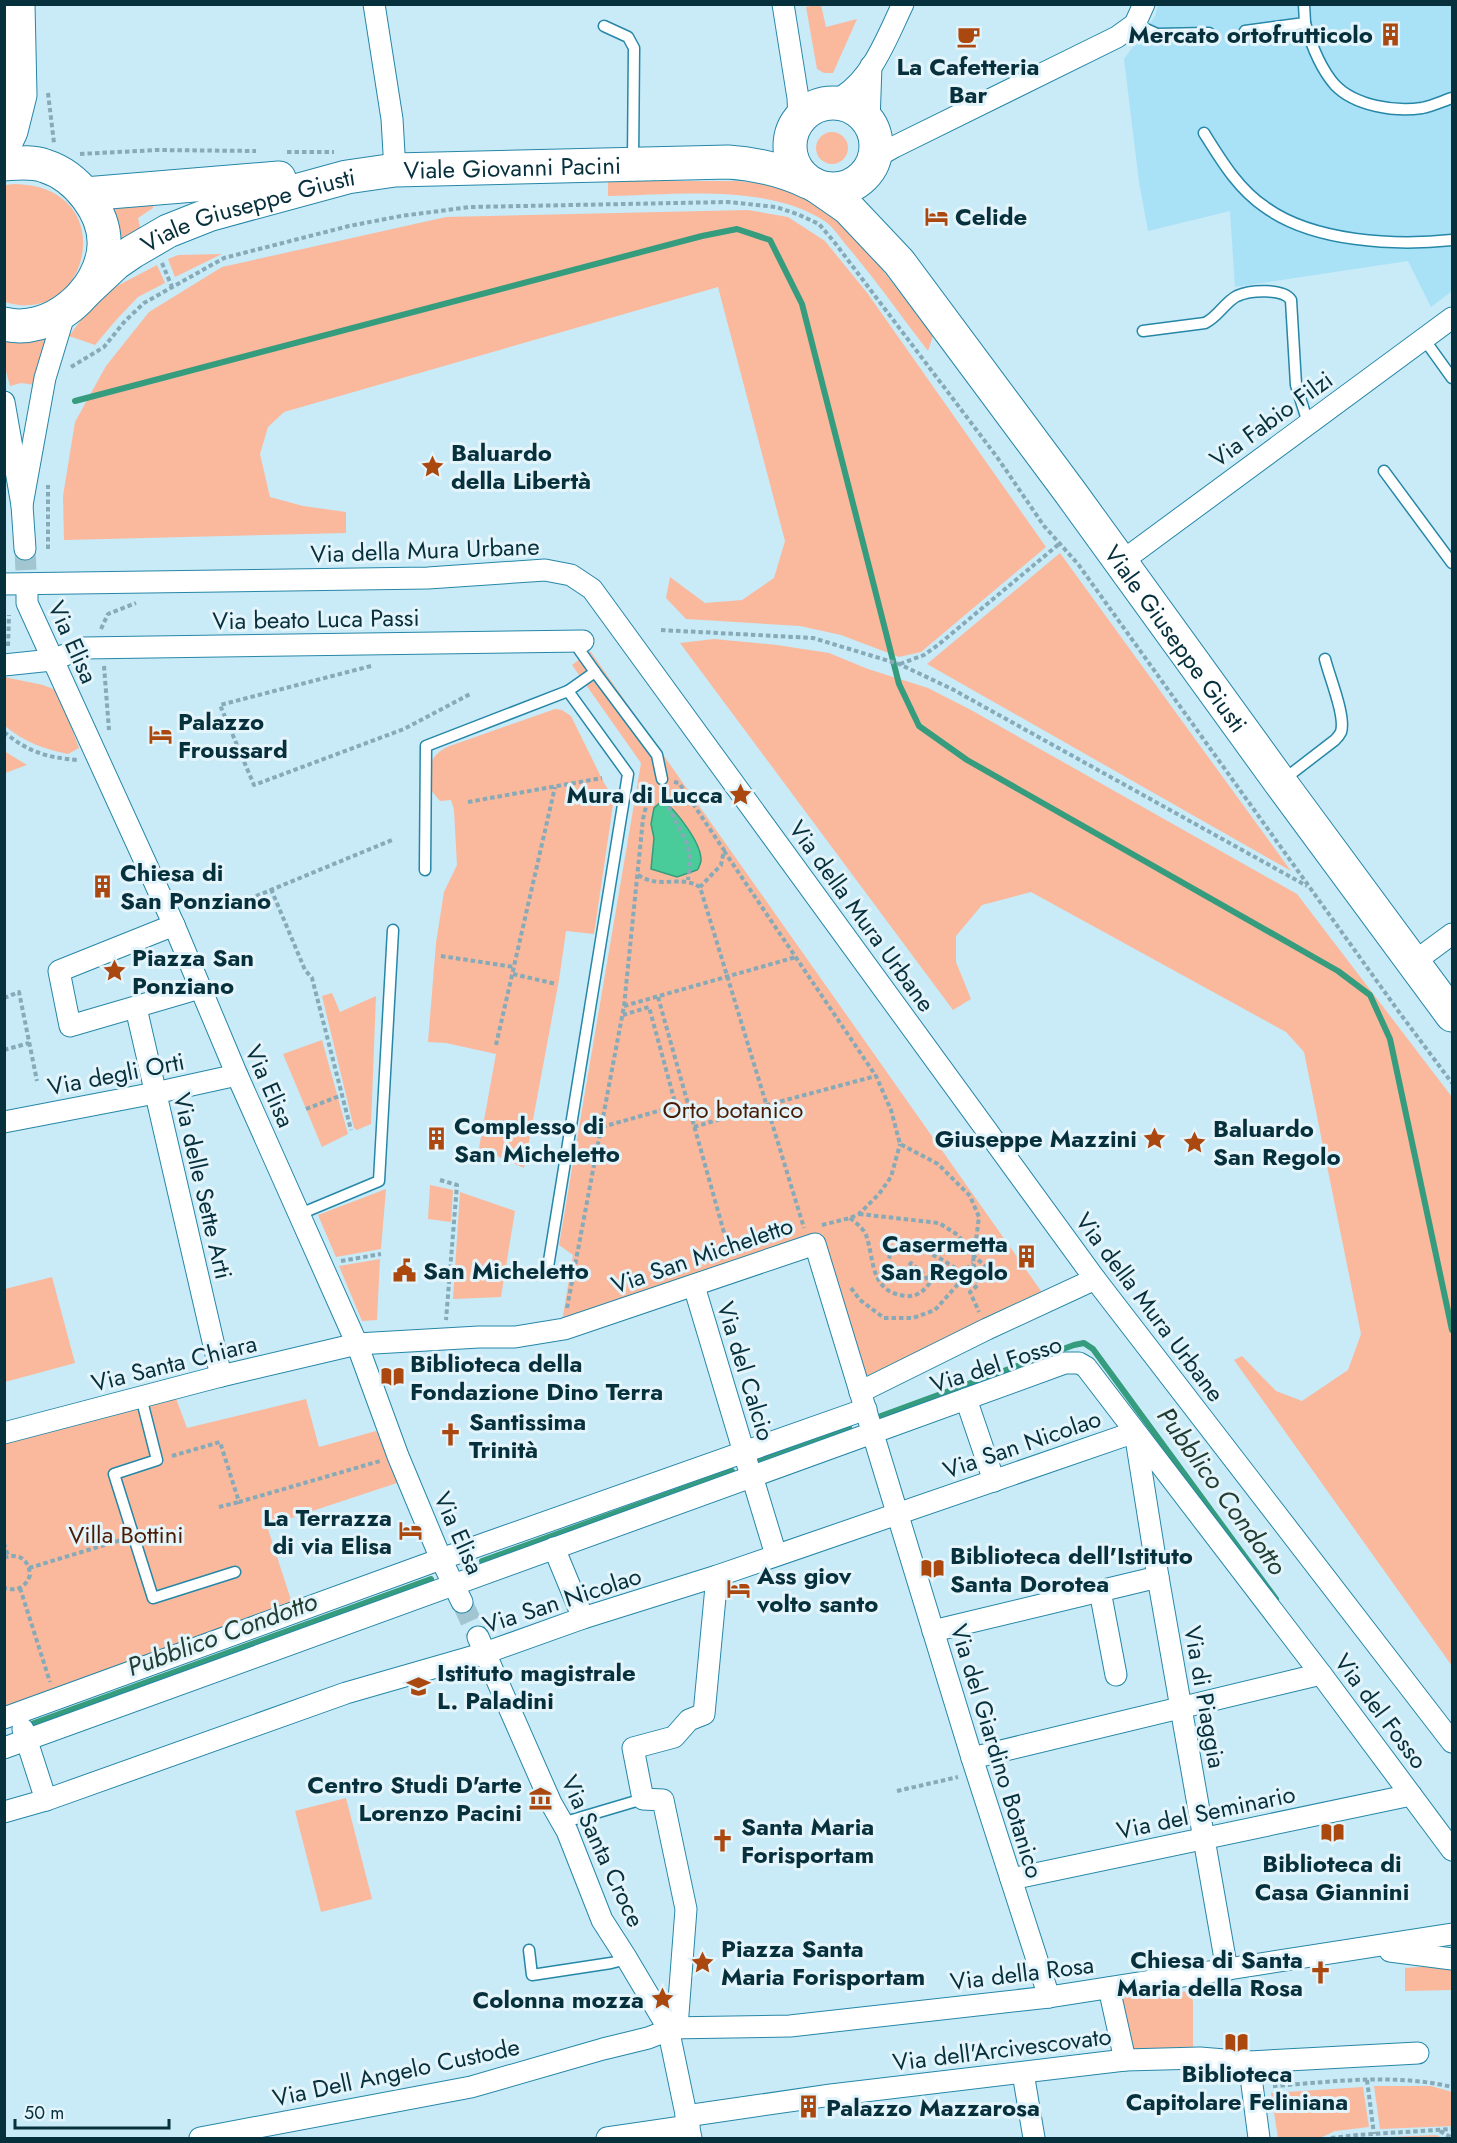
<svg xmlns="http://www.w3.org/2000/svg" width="1457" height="2143" viewBox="0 0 1457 2143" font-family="Jost,sans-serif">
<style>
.built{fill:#a9e1f7}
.green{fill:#fab99d}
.water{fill:#49cb9a;stroke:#359c7e;stroke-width:1.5}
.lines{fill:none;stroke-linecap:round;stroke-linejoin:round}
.stream{stroke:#359c7e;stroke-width:6}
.street-tunnel{stroke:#a2c5d2;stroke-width:21;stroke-dasharray:21 10;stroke-linecap:butt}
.lane-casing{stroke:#2687a7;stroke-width:13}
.street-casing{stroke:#2687a7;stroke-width:23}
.primary-casing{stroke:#2687a7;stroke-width:35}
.path{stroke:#86aab7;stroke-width:4;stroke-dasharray:4.5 3;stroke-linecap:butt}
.lane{stroke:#fff;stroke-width:10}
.street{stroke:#fff;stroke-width:21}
.primary{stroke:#fff;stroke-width:33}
.labels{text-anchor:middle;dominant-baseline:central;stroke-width:6;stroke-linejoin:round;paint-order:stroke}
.poi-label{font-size:24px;font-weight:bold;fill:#07303d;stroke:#e4f4fb;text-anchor:start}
.street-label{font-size:24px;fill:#07303d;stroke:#e4f4fb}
.park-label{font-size:24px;fill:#4a1b03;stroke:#e4f4fb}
.water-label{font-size:26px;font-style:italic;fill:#223e32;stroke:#e4f4fb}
</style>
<rect width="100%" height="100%" fill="#c9eaf7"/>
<polygon class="built" points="1158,5 1452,5 1452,291 1431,307 1408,261 1235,287 1230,211 1148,231 1139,182 1124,59 1155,16"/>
<g class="green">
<polygon points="815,5 821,5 826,27 857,19 833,73 824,73 817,69 806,7"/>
<circle cx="832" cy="148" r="16"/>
<path d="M 608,181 L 739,181 L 788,187 L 811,194 L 859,239 L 933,336 L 928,351 C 901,316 876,280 847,246 C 841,239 834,228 826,222 C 769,183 675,195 608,196 Z"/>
<path d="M 14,184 C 123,185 90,329 5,302 L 5,185 Z"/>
<polygon points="153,199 153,208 138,218 141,232 118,245 107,204"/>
<polygon points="748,210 788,217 825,241 868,294 1046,547 921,652 899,657 841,635 800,626 686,619 666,598 670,577 705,603 742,600 774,578 785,541 718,287 284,412 268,427 260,454 270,497 303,506 346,512 346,533 64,540 63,496 75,422 106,366 149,312 222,267 446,217"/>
<polygon points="222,254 175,277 168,259 178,255"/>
<polygon points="157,265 165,283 138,297 117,319 95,345 69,336 90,308 115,287"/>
<polygon points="49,335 35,385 21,383 10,386 5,368 4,338"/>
<polygon points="1060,553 1291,871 927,664"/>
<polygon points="714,639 777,645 829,653 868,669 928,688 971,710 1297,894 1452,1097 1452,1666 1234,1360 1242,1356 1276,1391 1302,1401 1348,1370 1361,1334 1304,1052 1286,1032 1031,892 982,905 956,936 956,962 971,999 953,1010 680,643"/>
<polygon points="590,651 1046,1298 866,1381 822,1234 564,1326 562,1322 573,1255 559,1245 641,763 572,665"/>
<path d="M 4,677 L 43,685 L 58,691 L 79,748 L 68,754 C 44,749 24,742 5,726 Z"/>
<path d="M 555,709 L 562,710 L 571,716 L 604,783 L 614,798 L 594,934 L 566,931 L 559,980 L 524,1168 L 479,1148 L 496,1054 L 446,1043 L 428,1042 L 436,943 L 444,892 L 457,865 L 454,810 L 451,800 L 440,801 L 429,788 C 430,767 427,758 447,747 Z"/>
<polygon points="4,751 27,765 5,773"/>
<polygon points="332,993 340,1012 376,996 371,1124 357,1130 354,1128 322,996"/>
<polygon points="322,1040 348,1134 322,1147 283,1054"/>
<polygon points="430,1185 453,1190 451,1222 428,1219"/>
<polygon points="386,1189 381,1249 336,1257 318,1215"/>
<polygon points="460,1192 515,1211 501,1297 453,1299"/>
<polygon points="380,1259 377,1320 362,1321 339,1266"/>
<polygon points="52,1277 75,1363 5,1382 5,1289"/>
<polygon points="174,1393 187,1428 306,1399 319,1447 376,1431 400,1482 267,1526 292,1603 5,1708 5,1439"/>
<polygon points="346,1798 372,1899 321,1912 295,1811"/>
<polygon points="1431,1966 1452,1968 1452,1990 1405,1991 1405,1968"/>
<polygon points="1191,1991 1193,2002 1193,2054 1133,2055 1122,1997"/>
<polygon points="1374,2086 1431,2086 1452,2092 1452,2126 1380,2129"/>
<polygon points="1363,2087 1369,2127 1335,2131 1320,2138 1278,2138 1271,2093"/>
<polygon points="1436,2135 1443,2138 1367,2138"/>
</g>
<path class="water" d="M 663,800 C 676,811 702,843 701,861 C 701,862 698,870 697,870 L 677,877 L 651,869 L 654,838 L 651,824 L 654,808 Z"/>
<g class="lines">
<g class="stream">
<polyline points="75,401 702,236 737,229 770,240 802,304 899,684 919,726 967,760 1338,971 1370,995 1390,1039 1452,1330"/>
<polyline points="881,1416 1074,1345 1084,1343 1093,1349 1276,1599"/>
<polyline points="760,1460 849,1427"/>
<polyline points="482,1561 732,1471"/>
<polyline points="26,1726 431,1579"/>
</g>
<g class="street-tunnel">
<polyline points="25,549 27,593"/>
<polyline points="462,1602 478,1637"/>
</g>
<defs>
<g id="lane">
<path d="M 1305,23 C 1311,44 1320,68 1335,85 C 1355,106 1395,112 1422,108 C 1432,106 1443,101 1452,98"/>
<polyline points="1135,24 1157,34 1209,33"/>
<polyline points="604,26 628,37 634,48 633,161"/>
<polyline points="1245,31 1305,23 1304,4"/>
<path d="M 1204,133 C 1221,160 1238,189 1265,207 C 1313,242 1395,246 1452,240"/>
<path d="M 1143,331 L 1205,323 C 1218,317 1225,302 1237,296 C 1250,290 1283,288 1291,300 L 1296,385 L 1308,423"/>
<polyline points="1424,339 1452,378"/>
<polyline points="1384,471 1452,563"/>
<polyline points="595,672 657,755 662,779"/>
<path d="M 1283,780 L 1335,740 C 1337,738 1340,734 1341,732 C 1346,716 1329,676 1325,659"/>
<polyline points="425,870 426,746 568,691 595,672 573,641"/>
<polyline points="300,1214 379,1181 393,930"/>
<polyline points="548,1267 628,774 568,691"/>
<polyline points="141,1397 157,1460 114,1474 153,1598 235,1572"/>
<polyline points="562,1823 643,1799"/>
<polyline points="529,1950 532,1975 611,1963 627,1959"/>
</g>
<g id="street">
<polyline points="374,4 392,119 395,170"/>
<polyline points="783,4 798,98 799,119"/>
<path d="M 825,103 C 831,101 837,99 843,96 C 873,77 888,35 903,4"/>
<polyline points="869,122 871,66"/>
<polyline points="873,162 880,155 894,147 1117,37 1135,24 1144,4"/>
<polyline points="4,402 22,505 25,549"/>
<polyline points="22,505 45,378 65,312"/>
<polyline points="1121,562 1452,318"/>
<polyline points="4,584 428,578 545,570 571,575 592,589 1095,1279 1452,1742"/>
<polyline points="27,593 27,603 174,925 237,1075 357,1344 398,1456 441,1559 462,1602"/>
<polyline points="4,665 52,660 83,648 583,641"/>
<polyline points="174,925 59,971 70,1026 200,988"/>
<polyline points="1414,962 1452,934"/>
<polyline points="136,1008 221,1376"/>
<polyline points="4,1122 155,1093 237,1075"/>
<polyline points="694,1286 748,1466"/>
<polyline points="860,1392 987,1329 1095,1279"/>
<polyline points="966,1399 994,1481"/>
<polyline points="4,1433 221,1376 357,1344 479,1337 515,1337 564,1329 815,1244 972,1758 1049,1997"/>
<polyline points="752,1476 776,1555"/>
<polyline points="554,1548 583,1618"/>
<polyline points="1100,1591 1116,1675"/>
<polyline points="933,1631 1158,1577"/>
<polyline points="478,1637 551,1803 567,1831 602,1920 627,1959 668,2028 691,2138"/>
<polyline points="4,1718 441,1559 866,1409"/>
<polyline points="23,1729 46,1800"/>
<polyline points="4,1748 1065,1363 1079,1363 1086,1367 1321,1674 1452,1850"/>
<polyline points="972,1758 1321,1674"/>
<polyline points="4,1812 46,1800 346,1693 485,1653 583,1618 717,1576 1135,1432 1158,1577 1227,1970"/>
<polyline points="1011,1879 1411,1795"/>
<polyline points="1390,1951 1452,1959"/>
<polyline points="1109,1988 1125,2060"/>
<polyline points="677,2027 686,1909 663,1800 643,1799 633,1748 674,1737 689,1720 704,1714 717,1576"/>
<polyline points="668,2028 790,2026 1049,1997 1452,1934"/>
<polyline points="1249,2062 1259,2138"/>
<polyline points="1023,2073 1034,2138"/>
<polyline points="686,2116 831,2095 1125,2060 1200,2058 1249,2062 1418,2053"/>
<polyline points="200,2138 471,2087 603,2049 648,2038 661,2033 668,2028"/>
<polyline points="607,2138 689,2126"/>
</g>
<g id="primary">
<circle cx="833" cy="146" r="43"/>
<polyline points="4,146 11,131 20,95 18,4"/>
<path d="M 4,164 C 18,163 32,161 45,166 C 77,176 106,213 104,246 C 102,291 50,336 4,324"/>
<path id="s1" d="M 815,185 L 848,208 L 899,262 L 1070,492 L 1280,782 L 1452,1015"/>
<polyline points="85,194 279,178"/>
<path id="s2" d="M 84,293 L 116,263 L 132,252 L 168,231 L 211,214 L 347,177 L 395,170 L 728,162 C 756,164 783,170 808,182"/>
</g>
</defs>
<use href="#lane" class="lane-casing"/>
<use href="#street" class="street-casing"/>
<use href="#primary" class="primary-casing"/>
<g class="path">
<polyline points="48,93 54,143"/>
<polyline points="287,152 334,152"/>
<polyline points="80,154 157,150 256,151"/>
<polyline points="162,263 172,287"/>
<polyline points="71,367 104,347 125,321 144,303 224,258 349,226 401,216 470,207 728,202 776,207 797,214 819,224 835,243 997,457 1044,526 1078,564 1399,1012 1452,1083"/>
<polyline points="48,549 48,485"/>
<polyline points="101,629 108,614 136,603"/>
<polyline points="661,630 813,638 899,664 952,689 1307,886"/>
<polyline points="8,646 9,615"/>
<polyline points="900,664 924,655 938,645 1059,544"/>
<polyline points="104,666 109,730"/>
<polyline points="371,666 220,705 254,785 404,729 472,693"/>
<path d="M 4,732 C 28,752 48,758 78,760"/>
<polyline points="674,782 679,783 724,850 721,865 700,887"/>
<polyline points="665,792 670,810 688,845 690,863 688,880"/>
<polyline points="468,802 602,778"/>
<polyline points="724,851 876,1076 891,1110 900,1144 938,1164 970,1196 979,1217 973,1263 977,1274 978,1285 970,1292 979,1312"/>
<path d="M 638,875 C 662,890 677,874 700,887 L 804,1228"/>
<polyline points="271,889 305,970 312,978 351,1130"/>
<polyline points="249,899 392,840"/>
<polyline points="441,956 514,967"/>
<polyline points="513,974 556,984"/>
<polyline points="658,997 730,1254"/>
<polyline points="4,998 19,992 37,1081"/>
<polyline points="624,1006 796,957"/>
<polyline points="496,1045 555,787"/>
<polyline points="4,1050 29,1043"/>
<polyline points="306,1109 342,1095"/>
<polyline points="602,1127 676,1106 649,1007 623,1015"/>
<polyline points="694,1127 767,1105 876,1076"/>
<polyline points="440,1180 457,1185 446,1320"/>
<polyline points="859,1214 939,1223 958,1235 974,1256 994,1274 1001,1272"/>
<path d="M 850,1218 C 856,1223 863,1228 866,1235 C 875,1260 869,1292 906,1296 C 916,1297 923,1292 929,1284 L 925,1275 L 911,1263 L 903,1274 L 893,1269 L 889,1260 L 890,1253 L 900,1245 C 924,1248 943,1259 962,1273"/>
<polyline points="822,1225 850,1218 859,1214 879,1194 891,1177 900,1144"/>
<polyline points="341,1261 381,1254"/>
<polyline points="851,1288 860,1300 884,1318 913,1318 935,1310 959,1283 962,1273 973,1263"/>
<polyline points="567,1308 624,1006 643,819 651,786"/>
<polyline points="172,1456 220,1442 239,1502 380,1461"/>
<polyline points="219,1507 239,1502"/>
<polyline points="4,1543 8,1556"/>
<path d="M 4,1558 C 19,1552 29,1560 30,1575 C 26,1587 17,1592 4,1588"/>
<polyline points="29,1568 121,1540"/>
<polyline points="20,1588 50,1682"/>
<polyline points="897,1791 958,1777"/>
<polyline points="1367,2080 1374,2134"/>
<path d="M 1273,2086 C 1332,2082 1394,2073 1452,2087"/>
<polyline points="1440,2131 1452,2138"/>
<polyline points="1331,2138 1357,2135 1452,2129"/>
</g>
<use href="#lane" class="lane"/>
<use href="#street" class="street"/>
<use href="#primary" class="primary"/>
</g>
<defs>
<symbol id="building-bare" viewBox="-9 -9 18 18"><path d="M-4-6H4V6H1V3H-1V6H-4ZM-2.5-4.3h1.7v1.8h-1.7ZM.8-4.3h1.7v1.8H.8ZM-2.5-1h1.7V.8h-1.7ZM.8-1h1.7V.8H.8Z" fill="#ab4810" stroke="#e4f4fb" stroke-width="2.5" paint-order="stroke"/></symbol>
<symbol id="cafe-bare" viewBox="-9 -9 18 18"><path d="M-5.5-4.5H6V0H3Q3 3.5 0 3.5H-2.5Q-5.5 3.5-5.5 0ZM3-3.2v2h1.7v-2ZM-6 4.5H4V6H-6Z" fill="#ab4810" stroke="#e4f4fb" stroke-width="2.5" paint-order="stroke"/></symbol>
<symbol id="hotel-bare" viewBox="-9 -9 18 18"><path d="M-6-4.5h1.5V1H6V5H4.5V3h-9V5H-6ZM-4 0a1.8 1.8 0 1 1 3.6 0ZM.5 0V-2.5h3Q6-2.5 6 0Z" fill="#ab4810" stroke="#e4f4fb" stroke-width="2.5" paint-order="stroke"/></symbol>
<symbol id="sight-bare" viewBox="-9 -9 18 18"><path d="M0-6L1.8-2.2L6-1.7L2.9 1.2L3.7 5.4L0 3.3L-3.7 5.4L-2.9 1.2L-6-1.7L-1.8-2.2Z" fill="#ab4810" stroke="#e4f4fb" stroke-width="2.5" paint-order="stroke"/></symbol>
<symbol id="civic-bare" viewBox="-9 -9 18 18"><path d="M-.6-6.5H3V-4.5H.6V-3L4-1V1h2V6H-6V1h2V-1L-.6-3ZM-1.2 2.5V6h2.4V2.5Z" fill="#ab4810" stroke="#e4f4fb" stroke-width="2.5" paint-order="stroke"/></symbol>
<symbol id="library-bare" viewBox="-9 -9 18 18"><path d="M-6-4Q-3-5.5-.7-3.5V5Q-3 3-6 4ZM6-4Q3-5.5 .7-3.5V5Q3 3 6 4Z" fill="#ab4810" stroke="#e4f4fb" stroke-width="2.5" paint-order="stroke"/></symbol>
<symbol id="church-bare" viewBox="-9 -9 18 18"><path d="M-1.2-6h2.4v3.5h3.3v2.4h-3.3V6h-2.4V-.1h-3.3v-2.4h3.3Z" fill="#ab4810" stroke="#e4f4fb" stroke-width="2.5" paint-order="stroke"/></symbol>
<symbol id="school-bare" viewBox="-9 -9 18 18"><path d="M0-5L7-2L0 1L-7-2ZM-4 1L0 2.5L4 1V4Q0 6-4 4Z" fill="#ab4810" stroke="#e4f4fb" stroke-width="2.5" paint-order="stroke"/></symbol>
<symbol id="museum-bare" viewBox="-9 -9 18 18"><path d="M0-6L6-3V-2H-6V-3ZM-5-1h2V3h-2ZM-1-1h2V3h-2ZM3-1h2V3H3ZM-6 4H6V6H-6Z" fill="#ab4810" stroke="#e4f4fb" stroke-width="2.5" paint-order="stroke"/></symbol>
</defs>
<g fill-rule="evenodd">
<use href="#building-bare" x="1374" y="18" width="33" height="33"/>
<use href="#cafe-bare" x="952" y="20" width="33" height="33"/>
<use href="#hotel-bare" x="920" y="200" width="33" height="33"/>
<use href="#sight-bare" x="416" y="450" width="33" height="33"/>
<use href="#hotel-bare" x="144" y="718" width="33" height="33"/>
<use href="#sight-bare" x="724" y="778" width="33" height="33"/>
<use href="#building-bare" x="86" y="870" width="33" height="33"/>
<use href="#sight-bare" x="98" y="954" width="33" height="33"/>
<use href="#sight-bare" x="1138" y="1122" width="33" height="33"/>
<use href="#building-bare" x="420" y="1122" width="33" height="33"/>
<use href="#sight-bare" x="1178" y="1126" width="33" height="33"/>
<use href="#building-bare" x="1010" y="1240" width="33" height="33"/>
<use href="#civic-bare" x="388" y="1254" width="33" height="33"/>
<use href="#library-bare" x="376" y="1360" width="33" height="33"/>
<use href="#church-bare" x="434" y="1418" width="33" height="33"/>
<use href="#hotel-bare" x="394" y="1514" width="33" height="33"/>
<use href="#library-bare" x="916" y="1552" width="33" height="33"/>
<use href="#hotel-bare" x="722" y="1572" width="33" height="33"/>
<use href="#school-bare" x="402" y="1670" width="33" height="33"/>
<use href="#museum-bare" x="524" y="1782" width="33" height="33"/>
<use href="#library-bare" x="1316" y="1816" width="33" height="33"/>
<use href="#church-bare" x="706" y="1824" width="33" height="33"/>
<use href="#sight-bare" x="686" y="1946" width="33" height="33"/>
<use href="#church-bare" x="1304" y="1956" width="33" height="33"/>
<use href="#sight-bare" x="646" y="1982" width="33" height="33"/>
<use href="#library-bare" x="1220" y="2026" width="33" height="33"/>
<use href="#building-bare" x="792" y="2090" width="33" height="33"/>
</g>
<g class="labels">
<g class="poi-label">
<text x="1373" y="34" text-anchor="end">Mercato ortofrutticolo</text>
<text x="968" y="66" text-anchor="middle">La Cafetteria<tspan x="968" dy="28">Bar</tspan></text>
<text x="955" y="216">Celide</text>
<text x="451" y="452">Baluardo<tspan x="451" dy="28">della Libertà</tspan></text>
<text x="178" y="721">Palazzo<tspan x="178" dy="28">Froussard</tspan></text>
<text x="723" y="794" text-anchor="end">Mura di Lucca</text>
<text x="120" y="872">Chiesa di<tspan x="120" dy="28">San Ponziano</tspan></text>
<text x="132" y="957">Piazza San<tspan x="132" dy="28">Ponziano</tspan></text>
<text x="454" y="1125">Complesso di<tspan x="454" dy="28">San Micheletto</tspan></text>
<text x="1213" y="1128">Baluardo<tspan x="1213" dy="28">San Regolo</tspan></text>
<text x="1137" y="1138" text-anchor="end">Giuseppe Mazzini</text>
<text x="1008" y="1243" text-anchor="end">Casermetta<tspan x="1008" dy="28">San Regolo</tspan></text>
<text x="423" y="1270">San Micheletto</text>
<text x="410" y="1363">Biblioteca della<tspan x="410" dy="28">Fondazione Dino Terra</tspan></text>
<text x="469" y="1421">Santissima<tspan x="469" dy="28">Trinità</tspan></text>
<text x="392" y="1517" text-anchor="end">La Terrazza<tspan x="392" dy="28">di via Elisa</tspan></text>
<text x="950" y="1555">Biblioteca dell'Istituto<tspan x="950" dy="28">Santa Dorotea</tspan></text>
<text x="757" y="1575">Ass giov<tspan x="757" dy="28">volto santo</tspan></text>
<text x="437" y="1672">Istituto magistrale<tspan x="437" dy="28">L. Paladini</tspan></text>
<text x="522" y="1784" text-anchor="end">Centro Studi D'arte<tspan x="522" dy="28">Lorenzo Pacini</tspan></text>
<text x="741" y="1826">Santa Maria<tspan x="741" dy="28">Forisportam</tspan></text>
<text x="1332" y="1863" text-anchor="middle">Biblioteca di<tspan x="1332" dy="28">Casa Giannini</tspan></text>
<text x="721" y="1948">Piazza Santa<tspan x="721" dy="28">Maria Forisportam</tspan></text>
<text x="1303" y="1959" text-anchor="end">Chiesa di Santa<tspan x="1303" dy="28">Maria della Rosa</tspan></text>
<text x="644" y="1999" text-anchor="end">Colonna mozza</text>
<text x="1237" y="2073" text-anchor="middle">Biblioteca<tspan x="1237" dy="28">Capitolare Feliniana</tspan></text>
<text x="826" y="2107">Palazzo Mazzarosa</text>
</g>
<g class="street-label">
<text stroke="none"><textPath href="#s2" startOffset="458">Viale Giovanni Pacini</textPath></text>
<text stroke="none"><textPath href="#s2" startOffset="188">Viale Giuseppe Giusti</textPath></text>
<text transform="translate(1271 419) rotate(-36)">Via Fabio Filzi</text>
<text transform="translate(425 550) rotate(-2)">Via della Mura Urbane</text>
<text transform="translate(316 619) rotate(-1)">Via beato Luca Passi</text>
<text stroke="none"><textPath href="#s1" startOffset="582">Viale Giuseppe Giusti</textPath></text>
<text transform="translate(73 642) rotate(66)">Via Elisa</text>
<text transform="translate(862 916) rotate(54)">Via della Mura Urbane</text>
<text transform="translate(116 1074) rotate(-11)">Via degli Orti</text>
<text transform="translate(270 1086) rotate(66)">Via Elisa</text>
<text transform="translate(203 1186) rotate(77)">Via delle Sette Arti</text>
<text transform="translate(702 1255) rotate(-19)">Via San Micheletto</text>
<text transform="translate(1150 1307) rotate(53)">Via della Mura Urbane</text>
<text transform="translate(174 1363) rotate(-14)">Via Santa Chiara</text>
<text transform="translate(996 1364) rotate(-18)">Via del Fosso</text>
<text transform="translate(746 1371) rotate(73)">Via del Calcio</text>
<text transform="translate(1022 1444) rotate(-19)">Via San Nicolao</text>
<text transform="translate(459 1533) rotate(66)">Via Elisa</text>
<text transform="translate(562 1600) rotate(-18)">Via San Nicolao</text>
<text transform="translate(1205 1697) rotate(80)">Via di Piaggia</text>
<text transform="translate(1381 1711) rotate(53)">Via del Fosso</text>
<text transform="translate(997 1751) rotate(73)">Via del Giardino Botanico</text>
<text transform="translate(1206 1812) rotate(-12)">Via del Seminario</text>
<text transform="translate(603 1851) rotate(65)">Via Santa Croce</text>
<text transform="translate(1022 1973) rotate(-7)">Via della Rosa</text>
<text transform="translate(1002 2049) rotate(-7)">Via dell'Arcivescovato</text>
<text transform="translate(396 2072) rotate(-12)">Via Dell Angelo Custode</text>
</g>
<g class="park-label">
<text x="733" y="1109">Orto botanico</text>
<text x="126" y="1534">Villa Bottini</text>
</g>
<g class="water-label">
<text transform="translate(1222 1491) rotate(54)">Pubblico Condotto</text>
<text transform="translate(222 1634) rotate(-20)">Pubblico Condotto</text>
</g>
</g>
<rect width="1457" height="2143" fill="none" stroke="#07303d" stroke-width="12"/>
<path d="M15 2119v9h154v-9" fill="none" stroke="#07303d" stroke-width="3"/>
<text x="24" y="2119" font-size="18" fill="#07303d" stroke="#e4f4fb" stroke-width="4.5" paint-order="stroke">50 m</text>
</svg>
